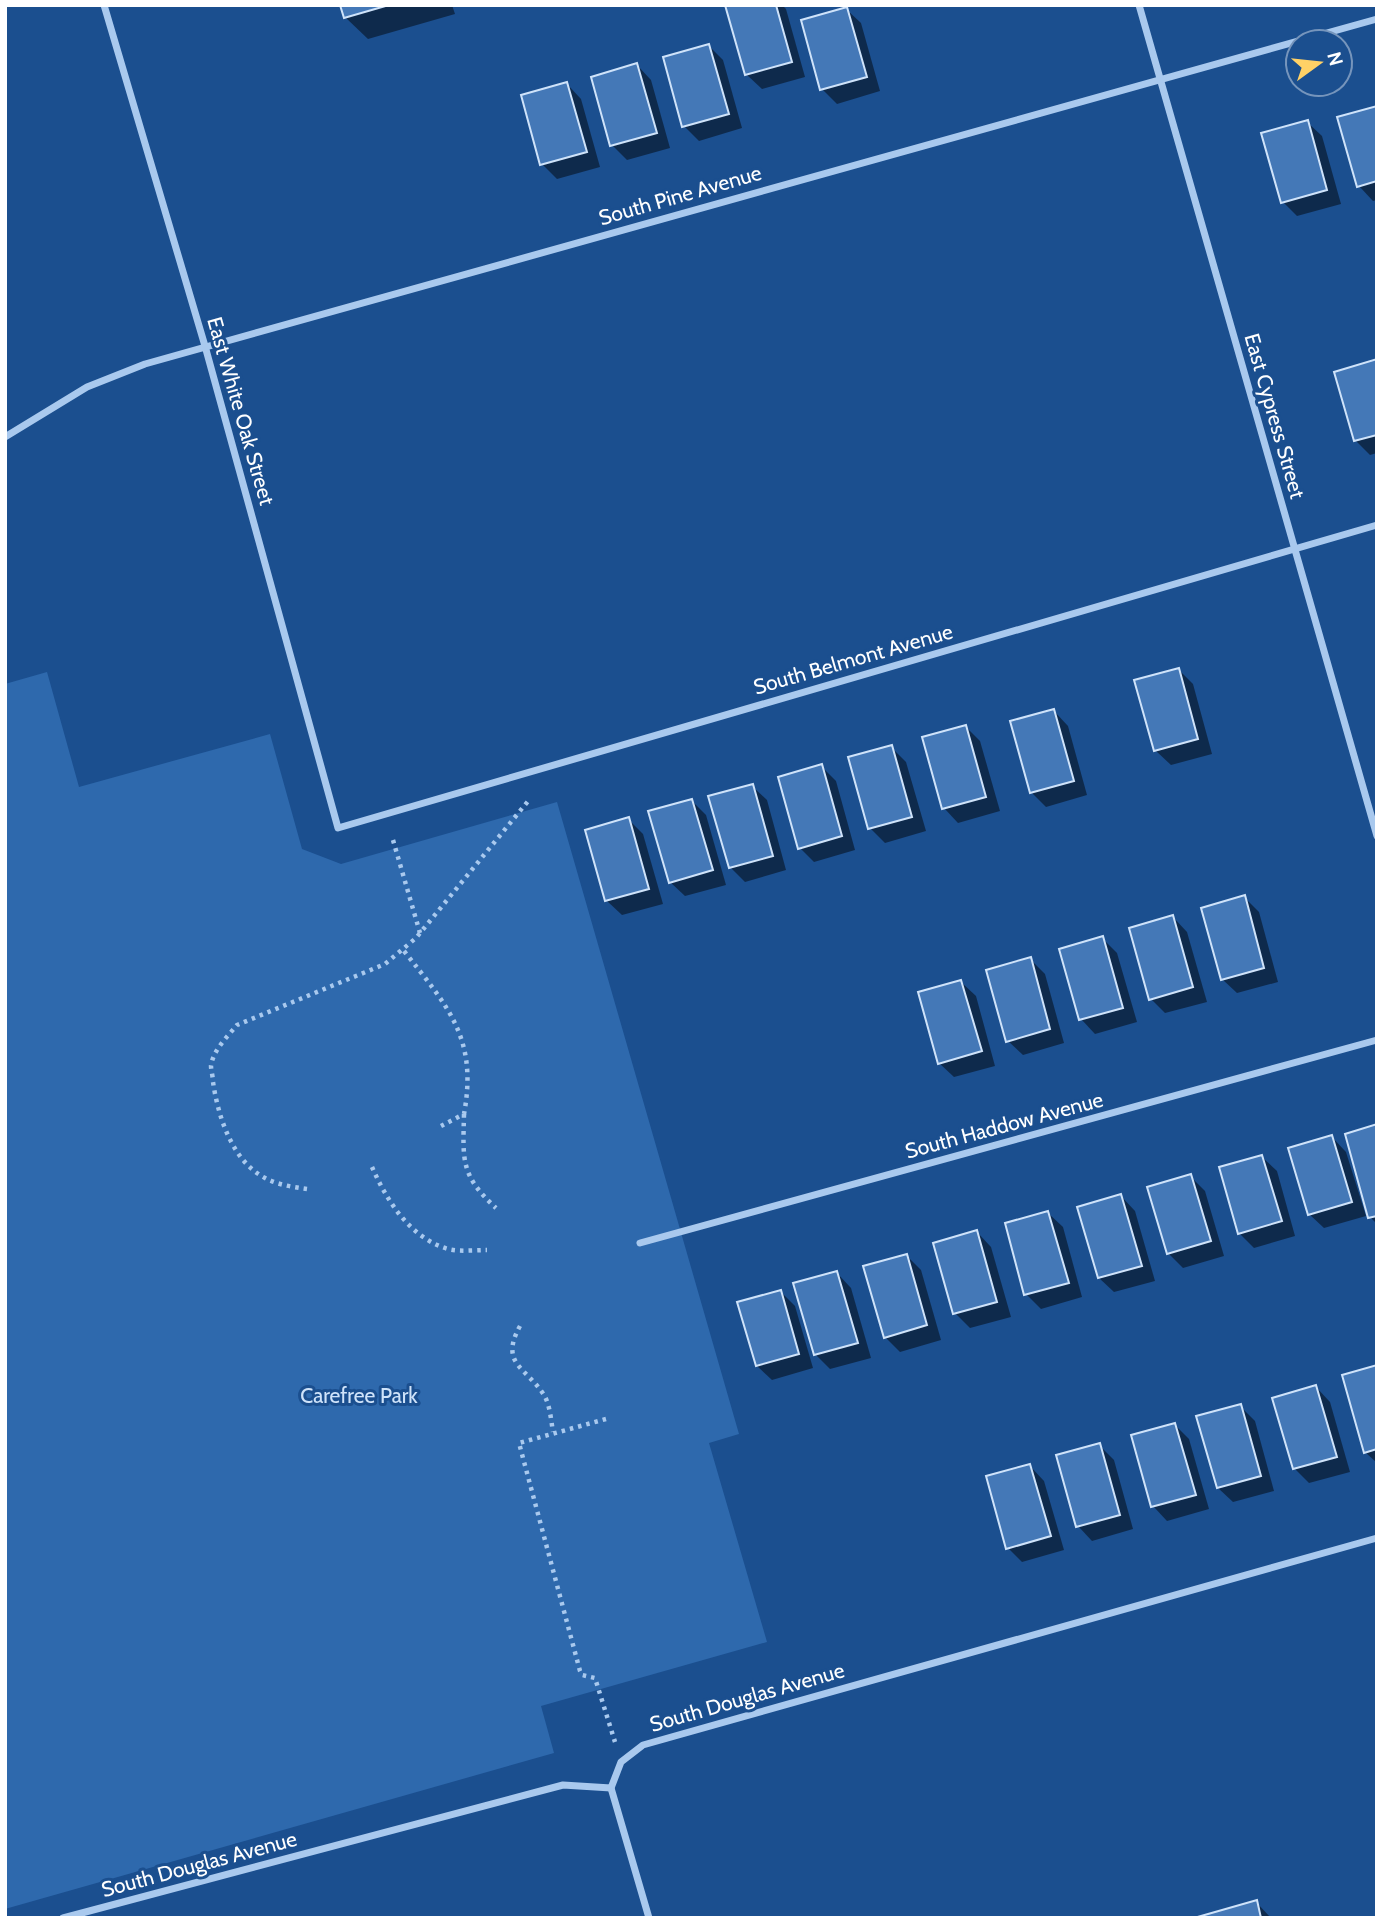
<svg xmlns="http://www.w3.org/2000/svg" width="1382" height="1923" viewBox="0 0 1382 1923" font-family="Cabin,sans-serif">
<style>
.green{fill:#2e69ad}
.shadow{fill:#0007}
.building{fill:#4478b7;stroke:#cfe3fa;stroke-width:2}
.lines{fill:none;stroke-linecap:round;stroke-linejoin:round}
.path{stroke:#a9c9ee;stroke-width:4.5;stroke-dasharray:3.5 5;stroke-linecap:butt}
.street{stroke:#a9c9ee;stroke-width:7}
.labels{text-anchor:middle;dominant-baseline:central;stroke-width:6;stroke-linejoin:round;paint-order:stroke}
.street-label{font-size:21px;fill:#fff;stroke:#1b4f8f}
.park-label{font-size:21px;fill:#cfe3fa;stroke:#1b4f8f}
</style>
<rect width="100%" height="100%" fill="#1b4f8f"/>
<polygon class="green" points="47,672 79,787 270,734 302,849 341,864 557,802 739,1434 709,1443 767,1642 541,1706 554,1753 5,1909 5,684"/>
<g class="shadow">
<polygon points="342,5 452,5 455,14 368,39 346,18"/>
<polygon points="733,5 782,5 786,9 805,77 762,89 747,75 728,7"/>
<polygon points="846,9 861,23 880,91 837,104 822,89"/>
<polygon points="709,46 723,60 742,128 699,141 684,126"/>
<polygon points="637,65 651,80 670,148 627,160 612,145 593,78"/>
<polygon points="567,84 581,99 600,167 557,179 542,164"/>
<polygon points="1377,108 1377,200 1373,201 1359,186"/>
<polygon points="1307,122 1322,136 1341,204 1297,216 1283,202"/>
<polygon points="1377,361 1377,453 1370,455 1355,440"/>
<polygon points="1178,669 1193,684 1212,754 1171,765 1156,751 1136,681"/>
<polygon points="1054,711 1068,726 1087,795 1046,807 1032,793"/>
<polygon points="966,727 980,741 1000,811 958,823 944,808"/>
<polygon points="891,747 906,762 926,831 885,843 870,828"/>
<polygon points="821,766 836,781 855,850 814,862 800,848"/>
<polygon points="752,786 767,800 786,870 745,882 730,867"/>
<polygon points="692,801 706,815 726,885 685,896 670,882"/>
<polygon points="628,819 643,834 663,904 622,915 607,901 587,831"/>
<polygon points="1244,897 1259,912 1278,982 1237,993 1222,979"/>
<polygon points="1173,917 1187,932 1207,1002 1165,1013 1151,999"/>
<polygon points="1102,938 1117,953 1137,1022 1095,1034 1081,1019"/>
<polygon points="1030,959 1045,974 1064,1043 1023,1055 1008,1041"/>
<polygon points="961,982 976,996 995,1066 954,1077 939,1063"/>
<polygon points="1377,1126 1377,1224 1370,1217"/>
<polygon points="1332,1137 1346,1152 1366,1216 1324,1228 1309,1214"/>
<polygon points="1262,1157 1277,1171 1295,1236 1254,1248 1239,1233"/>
<polygon points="1190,1176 1205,1191 1224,1256 1183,1268 1168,1253"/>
<polygon points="1121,1196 1135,1211 1155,1281 1114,1292 1099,1278"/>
<polygon points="1048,1213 1063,1227 1082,1297 1041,1309 1026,1294"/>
<polygon points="977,1232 991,1247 1011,1317 970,1328 955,1313"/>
<polygon points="907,1256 921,1270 941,1340 900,1352 885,1337"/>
<polygon points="837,1273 851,1288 871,1358 830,1369 815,1354"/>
<polygon points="781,1292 795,1306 813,1368 772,1380 757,1366"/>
<polygon points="1377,1366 1377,1463 1365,1452"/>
<polygon points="1316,1387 1330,1402 1350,1472 1309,1483 1294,1468"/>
<polygon points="1240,1406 1255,1421 1274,1491 1233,1502 1218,1488"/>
<polygon points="1175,1425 1189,1439 1209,1509 1167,1521 1153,1506"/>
<polygon points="1099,1445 1114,1460 1133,1529 1092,1541 1078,1526"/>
<polygon points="1030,1466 1044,1481 1064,1550 1022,1562 1008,1548"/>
<polygon points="1256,1902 1271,1918 1201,1918"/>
</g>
<g class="building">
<polygon points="340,5 389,5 344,18"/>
<polygon points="725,5 776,5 792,62 745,75"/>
<polygon points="847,7 867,77 820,90 801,20"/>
<polygon points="709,44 729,114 682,127 663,57"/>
<polygon points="637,63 657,133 610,146 591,77"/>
<polygon points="567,82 587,152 540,165 521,95"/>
<polygon points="1377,106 1377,181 1357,187 1337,117"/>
<polygon points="1308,120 1327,190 1281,203 1261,133"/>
<polygon points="1377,359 1377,435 1354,441 1334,372"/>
<polygon points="1179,668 1198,739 1154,751 1134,680"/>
<polygon points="1054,709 1074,781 1030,793 1010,721"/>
<polygon points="966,725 986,797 942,809 922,737"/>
<polygon points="892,745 912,817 868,829 848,757"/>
<polygon points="822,764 842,836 798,849 778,777"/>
<polygon points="753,784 773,856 729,868 708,796"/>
<polygon points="692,799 713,870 669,883 648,811"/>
<polygon points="629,817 649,889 605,901 585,830"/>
<polygon points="1245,895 1264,968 1221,980 1201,908"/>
<polygon points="1173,915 1193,987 1149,1000 1129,928"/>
<polygon points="1103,936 1123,1008 1079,1020 1059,949"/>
<polygon points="1031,957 1050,1029 1006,1042 986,970"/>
<polygon points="961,980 982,1051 938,1064 918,992"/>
<polygon points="1377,1124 1377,1216 1368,1218 1345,1134"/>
<polygon points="1332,1135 1352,1202 1308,1215 1288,1148"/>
<polygon points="1262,1155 1282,1221 1238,1234 1219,1167"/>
<polygon points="1191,1174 1211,1241 1167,1254 1147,1187"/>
<polygon points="1121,1194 1142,1266 1098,1278 1077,1207"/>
<polygon points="1048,1211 1069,1283 1024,1295 1005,1223"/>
<polygon points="977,1230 997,1302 953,1314 933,1243"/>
<polygon points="907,1254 927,1325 884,1338 863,1266"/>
<polygon points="837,1271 858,1343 814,1355 793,1283"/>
<polygon points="781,1290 799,1354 756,1366 737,1302"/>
<polygon points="1377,1365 1377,1449 1364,1453 1342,1375"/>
<polygon points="1316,1385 1337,1457 1293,1469 1272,1398"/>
<polygon points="1241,1404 1261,1476 1217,1488 1196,1416"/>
<polygon points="1175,1423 1196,1495 1151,1507 1131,1435"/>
<polygon points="1100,1443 1120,1515 1076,1527 1056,1455"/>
<polygon points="1030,1464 1051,1536 1006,1549 986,1476"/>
<polygon points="1257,1900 1261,1918 1194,1918"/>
</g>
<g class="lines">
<g class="path">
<polyline points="393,840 420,933"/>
<path d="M 404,951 C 448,1007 478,1038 464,1114 L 441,1126"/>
<path d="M 464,1114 C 463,1160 460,1175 496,1208"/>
<path d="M 372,1167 C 387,1201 410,1238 448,1249 C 460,1252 475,1250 487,1250"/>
<path d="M 307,1189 C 293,1187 278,1185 265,1178 C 232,1161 218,1116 213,1082 C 213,1077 211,1070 211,1066 C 213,1050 228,1036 237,1025 L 385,964 L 416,938 L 529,800"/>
<path d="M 520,1326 C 499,1364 526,1367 544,1395 C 550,1405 551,1420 553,1432"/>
<polyline points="606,1419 519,1443 580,1671 582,1675 595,1678 615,1742"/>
</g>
<g class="street">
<polyline points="104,5 205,346 338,828 1377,525"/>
<polyline points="1139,5 1377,836"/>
<polyline points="5,437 87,387 145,364 1377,19"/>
<polyline points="640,1243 1377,1040"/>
<polyline points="611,1788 649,1918"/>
<polyline points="63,1918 563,1785 611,1788 621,1762 643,1745 1377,1538"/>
</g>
</g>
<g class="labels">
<g class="street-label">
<text transform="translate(680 195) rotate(-16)">South Pine Avenue</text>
<text transform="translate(241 411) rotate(74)">East White Oak Street</text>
<text transform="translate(1275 416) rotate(74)">East Cypress Street</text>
<text transform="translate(853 659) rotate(-16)">South Belmont Avenue</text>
<text transform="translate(1004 1125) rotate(-15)">South Haddow Avenue</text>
<text transform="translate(747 1697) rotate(-16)">South Douglas Avenue</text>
<text transform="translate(199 1864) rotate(-15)">South Douglas Avenue</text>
</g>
<g class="park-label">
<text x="359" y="1395">Carefree Park</text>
</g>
</g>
<rect width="1382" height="1923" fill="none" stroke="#ffffff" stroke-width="14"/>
<g transform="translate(1319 63) rotate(75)"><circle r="33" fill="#1b4f8f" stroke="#7695bc" stroke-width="2"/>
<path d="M0-5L12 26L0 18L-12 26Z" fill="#ffd166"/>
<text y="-10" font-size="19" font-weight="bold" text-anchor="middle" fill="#ffffff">N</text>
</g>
</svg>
